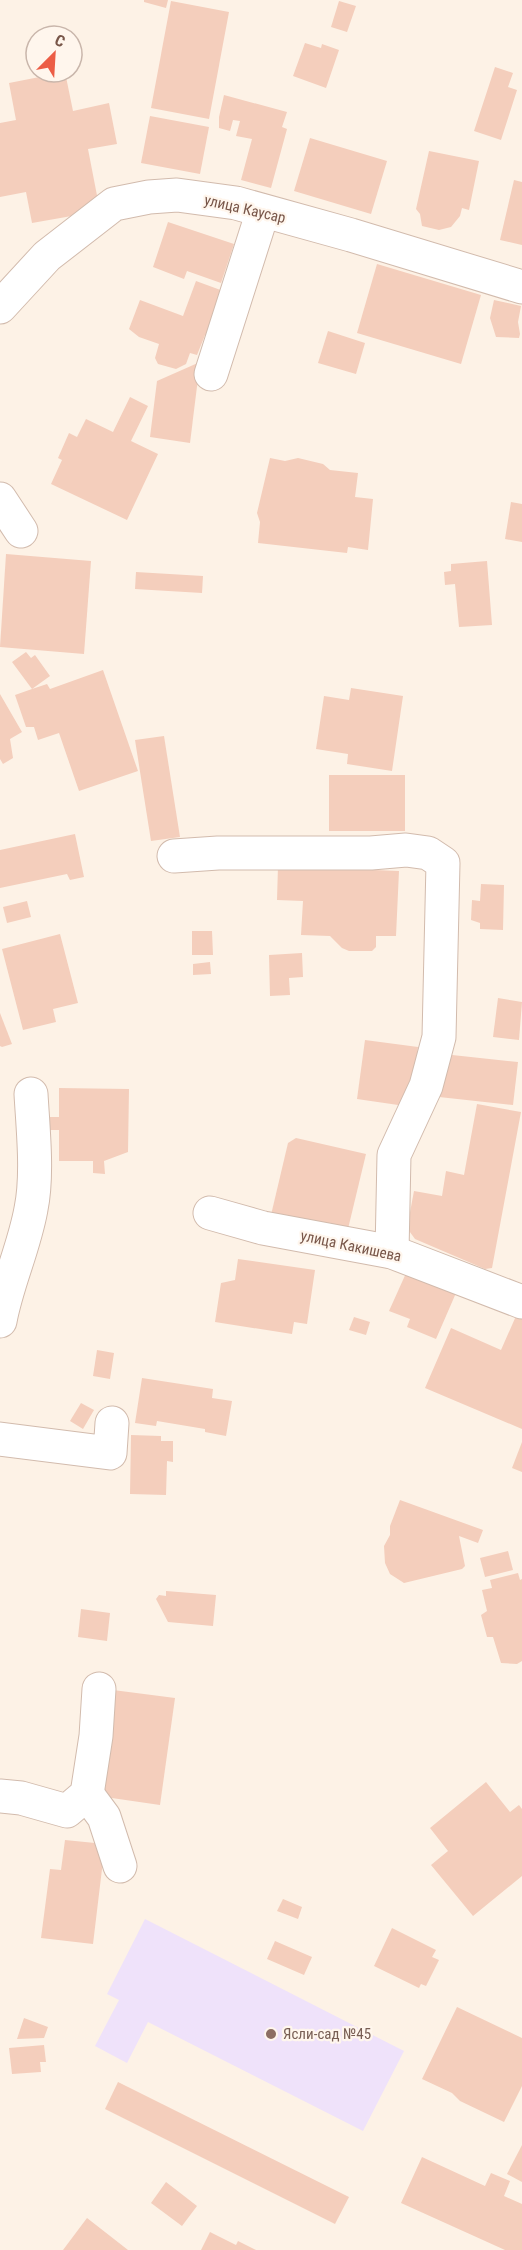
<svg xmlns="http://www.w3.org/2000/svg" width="522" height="2250" viewBox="0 0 522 2250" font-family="'Roboto Condensed',sans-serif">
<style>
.education{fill:#efe2fa}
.building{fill:#f4cebc}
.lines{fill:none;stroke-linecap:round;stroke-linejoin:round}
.minor-casing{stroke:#d2bbad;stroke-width:35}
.minor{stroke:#fff;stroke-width:33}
.education-dot{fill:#8d6e63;stroke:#fff6ed;stroke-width:2}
.labels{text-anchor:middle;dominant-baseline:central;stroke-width:4.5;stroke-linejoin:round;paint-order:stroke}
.street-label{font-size:15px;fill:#785649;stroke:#fff6ed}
.education-label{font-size:15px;fill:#785e54;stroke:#fff6ed;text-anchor:start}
</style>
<rect width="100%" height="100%" fill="#fdf2e6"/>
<polygon class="education" points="145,1919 404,2051 363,2131 148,2022 127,2063 95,2046 119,2000 107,1994"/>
<g class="building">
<polygon points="144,0 168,0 166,8 144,2"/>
<polygon points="171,1 229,12 209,119 151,108"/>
<polygon points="339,1 356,6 347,32 331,27"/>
<polygon points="305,43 321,48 322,44 339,50 326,88 293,76"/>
<polygon points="495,67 513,73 508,87 517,90 501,140 474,131"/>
<polygon points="65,72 73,111 109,103 117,144 88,149 100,211 32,223 26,192 0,197 0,123 16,120 9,83"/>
<polygon points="224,95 287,112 282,127 287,129 271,188 241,180 252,139 236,136 240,121 233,120 230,131 219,128 219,117"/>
<polygon points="150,116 209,127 200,174 141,163"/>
<polygon points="310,138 387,161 371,214 294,191"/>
<polygon points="429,151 479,161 469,210 462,208 460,216 451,227 439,230 422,226 420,214 416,209"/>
<polygon points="514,180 522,182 522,245 500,240"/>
<polygon points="168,222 234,244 221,283 187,271 184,279 153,267"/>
<polygon points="377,264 481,295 461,364 357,333"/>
<polygon points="196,281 226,292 209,337 205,335 197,355 190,353 186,364 176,369 158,364 155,358 159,344 139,337 129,329 140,300 183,316"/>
<polygon points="494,300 521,306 518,322 520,334 519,338 496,337 490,318"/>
<polygon points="328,331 365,343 356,374 318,363"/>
<polygon points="200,362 190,443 150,437 157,381"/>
<polygon points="130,397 148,406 131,441 158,454 127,520 51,484 62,460 58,458 69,433 77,437 86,419 113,432"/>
<polygon points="270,458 285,461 298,458 323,464 330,470 358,473 355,497 373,499 368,550 348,547 347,553 258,543 260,522 257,513"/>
<polygon points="511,502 522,504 522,542 505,539"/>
<polygon points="6,554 91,561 84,654 0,647"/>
<polygon points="487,561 492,625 459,627 455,584 445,585 444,572 451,571 451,564"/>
<polygon points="136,572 203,576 202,593 135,589"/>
<polygon points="26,652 31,658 35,655 50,676 32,689 47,684 50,689 103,670 138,771 79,791 59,733 38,740 34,727 26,727 15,695 32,689 12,662"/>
<polygon points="351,688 403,696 392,771 347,764 348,754 316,749 324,696 349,700"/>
<polygon points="0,694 22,732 10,739 13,758 3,764 0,759"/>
<polygon points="164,736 180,837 151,841 135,740"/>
<rect x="329" y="775" width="76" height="56"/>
<polygon points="75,834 84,877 70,880 67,874 0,888 0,850"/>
<polygon points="278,866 399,871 396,936 376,936 376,947 372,951 349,951 342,948 330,936 301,935 303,901 277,900"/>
<polygon points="481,884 504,885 503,930 480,929 480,923 471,920 472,900 480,901"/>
<polygon points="27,901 31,917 7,923 3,907"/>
<polygon points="192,931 212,931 213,955 192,955"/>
<polygon points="60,934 78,1003 53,1009 56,1022 23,1030 2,949"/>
<polygon points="302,953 303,977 289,978 290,995 270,996 269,955"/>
<polygon points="210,962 211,974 193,975 193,964"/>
<polygon points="498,998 522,1002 519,1040 493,1037"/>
<polygon points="0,1013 12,1044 2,1047 0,1046"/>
<polygon points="365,1040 418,1047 412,1092 405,1106 357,1099"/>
<polygon points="443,1054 518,1062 513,1105 439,1097"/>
<polygon points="59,1088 129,1089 128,1152 104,1161 105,1174 93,1173 93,1161 59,1161 59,1130 46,1130 47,1117 59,1117"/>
<polygon points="477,1104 521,1112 492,1268 485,1269 415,1239 407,1228 414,1191 442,1196 446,1171 464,1175"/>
<polygon points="296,1138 366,1154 347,1233 271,1215 288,1143"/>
<polygon points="238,1259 315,1270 307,1324 294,1322 292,1334 215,1322 221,1283 235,1280"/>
<polygon points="407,1271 456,1293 436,1339 407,1327 410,1319 389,1311"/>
<polygon points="516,1316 522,1318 522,1429 425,1388 451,1328 501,1350"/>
<polygon points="354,1317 370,1322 366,1335 349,1330"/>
<polygon points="97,1350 114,1353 110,1379 93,1376"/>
<polygon points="142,1378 213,1389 212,1398 232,1401 226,1436 205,1432 205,1429 157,1421 156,1426 135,1423"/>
<polygon points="81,1403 94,1410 83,1429 70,1421"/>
<polygon points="131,1435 161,1436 161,1441 173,1441 173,1462 167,1461 166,1495 130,1494"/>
<polygon points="522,1442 522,1472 512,1468"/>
<polygon points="400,1500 483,1530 478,1543 459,1536 465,1566 462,1569 404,1583 390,1574 385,1563 384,1546 390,1535 390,1526"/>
<polygon points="508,1551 513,1570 485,1577 480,1558"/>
<polygon points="518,1573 520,1580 522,1579 522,1661 517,1664 501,1663 493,1637 487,1637 481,1615 487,1611 482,1590 492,1588 490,1580"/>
<polygon points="166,1591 216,1595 213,1626 168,1622 156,1599 159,1595 166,1596"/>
<polygon points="81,1609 110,1613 107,1641 78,1637"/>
<polygon points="113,1690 175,1698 160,1805 98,1796"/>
<polygon points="486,1782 510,1812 519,1805 522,1809 522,1876 473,1916 431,1865 448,1851 430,1828"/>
<polygon points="65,1840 105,1844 93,1944 41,1938 50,1869 61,1870"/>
<polygon points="283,1899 302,1907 298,1919 277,1911"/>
<polygon points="392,1928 436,1950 432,1957 439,1960 426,1986 421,1984 419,1988 374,1966"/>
<polygon points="275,1941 312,1957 304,1975 267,1959"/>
<polygon points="457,2007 522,2038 522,2086 504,2122 460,2101 452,2093 422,2079"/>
<polygon points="24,2018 48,2027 44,2038 17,2039"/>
<polygon points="44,2045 46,2062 40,2062 41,2072 12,2074 9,2048"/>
<polygon points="118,2082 349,2197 335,2224 105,2109"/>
<polygon points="522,2145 522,2182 507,2174"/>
<polygon points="422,2157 485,2186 491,2173 510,2181 504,2196 522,2204 522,2250 505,2250 401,2203"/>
<polygon points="166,2182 197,2206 182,2226 151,2203"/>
<polygon points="87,2218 128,2250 63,2250"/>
<polygon points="210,2232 236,2245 238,2241 256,2250 201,2250"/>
</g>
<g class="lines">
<defs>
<g id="minor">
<polyline points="0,307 47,256 114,204 149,197 177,195 236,203 351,235 522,287"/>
<polyline points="211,374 263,211"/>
<polyline points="0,499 21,531"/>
<polyline points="174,856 218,853 371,853 406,850 428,853 443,863 439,1037 426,1086 394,1155 392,1252"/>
<polyline points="210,1213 263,1228 392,1252 522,1302"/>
<path d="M 0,1321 C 7,1283 24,1248 31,1209 C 38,1175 33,1129 31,1094"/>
<polyline points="0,1439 110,1453 112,1423"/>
<polyline points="87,1794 104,1817 120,1866"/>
<polyline points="0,1796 21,1798 67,1811 87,1794 96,1736 99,1689"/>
</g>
</defs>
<use href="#minor" class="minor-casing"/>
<use href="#minor" class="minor"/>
</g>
<circle class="education-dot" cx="271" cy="2034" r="6"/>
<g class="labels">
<g class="street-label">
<text transform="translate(245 209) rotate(13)">улица Каусар</text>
<text transform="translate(351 1246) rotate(12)">улица Какишева</text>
</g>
<g class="education-label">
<text x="283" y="2034">Ясли-сад №45</text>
</g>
</g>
<g transform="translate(54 54) rotate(24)"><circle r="28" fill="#fff6ed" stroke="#c9b6ab" stroke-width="1.5"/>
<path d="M0-4.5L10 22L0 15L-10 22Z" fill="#ec5d45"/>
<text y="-9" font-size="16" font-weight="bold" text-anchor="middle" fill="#785649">С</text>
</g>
</svg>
